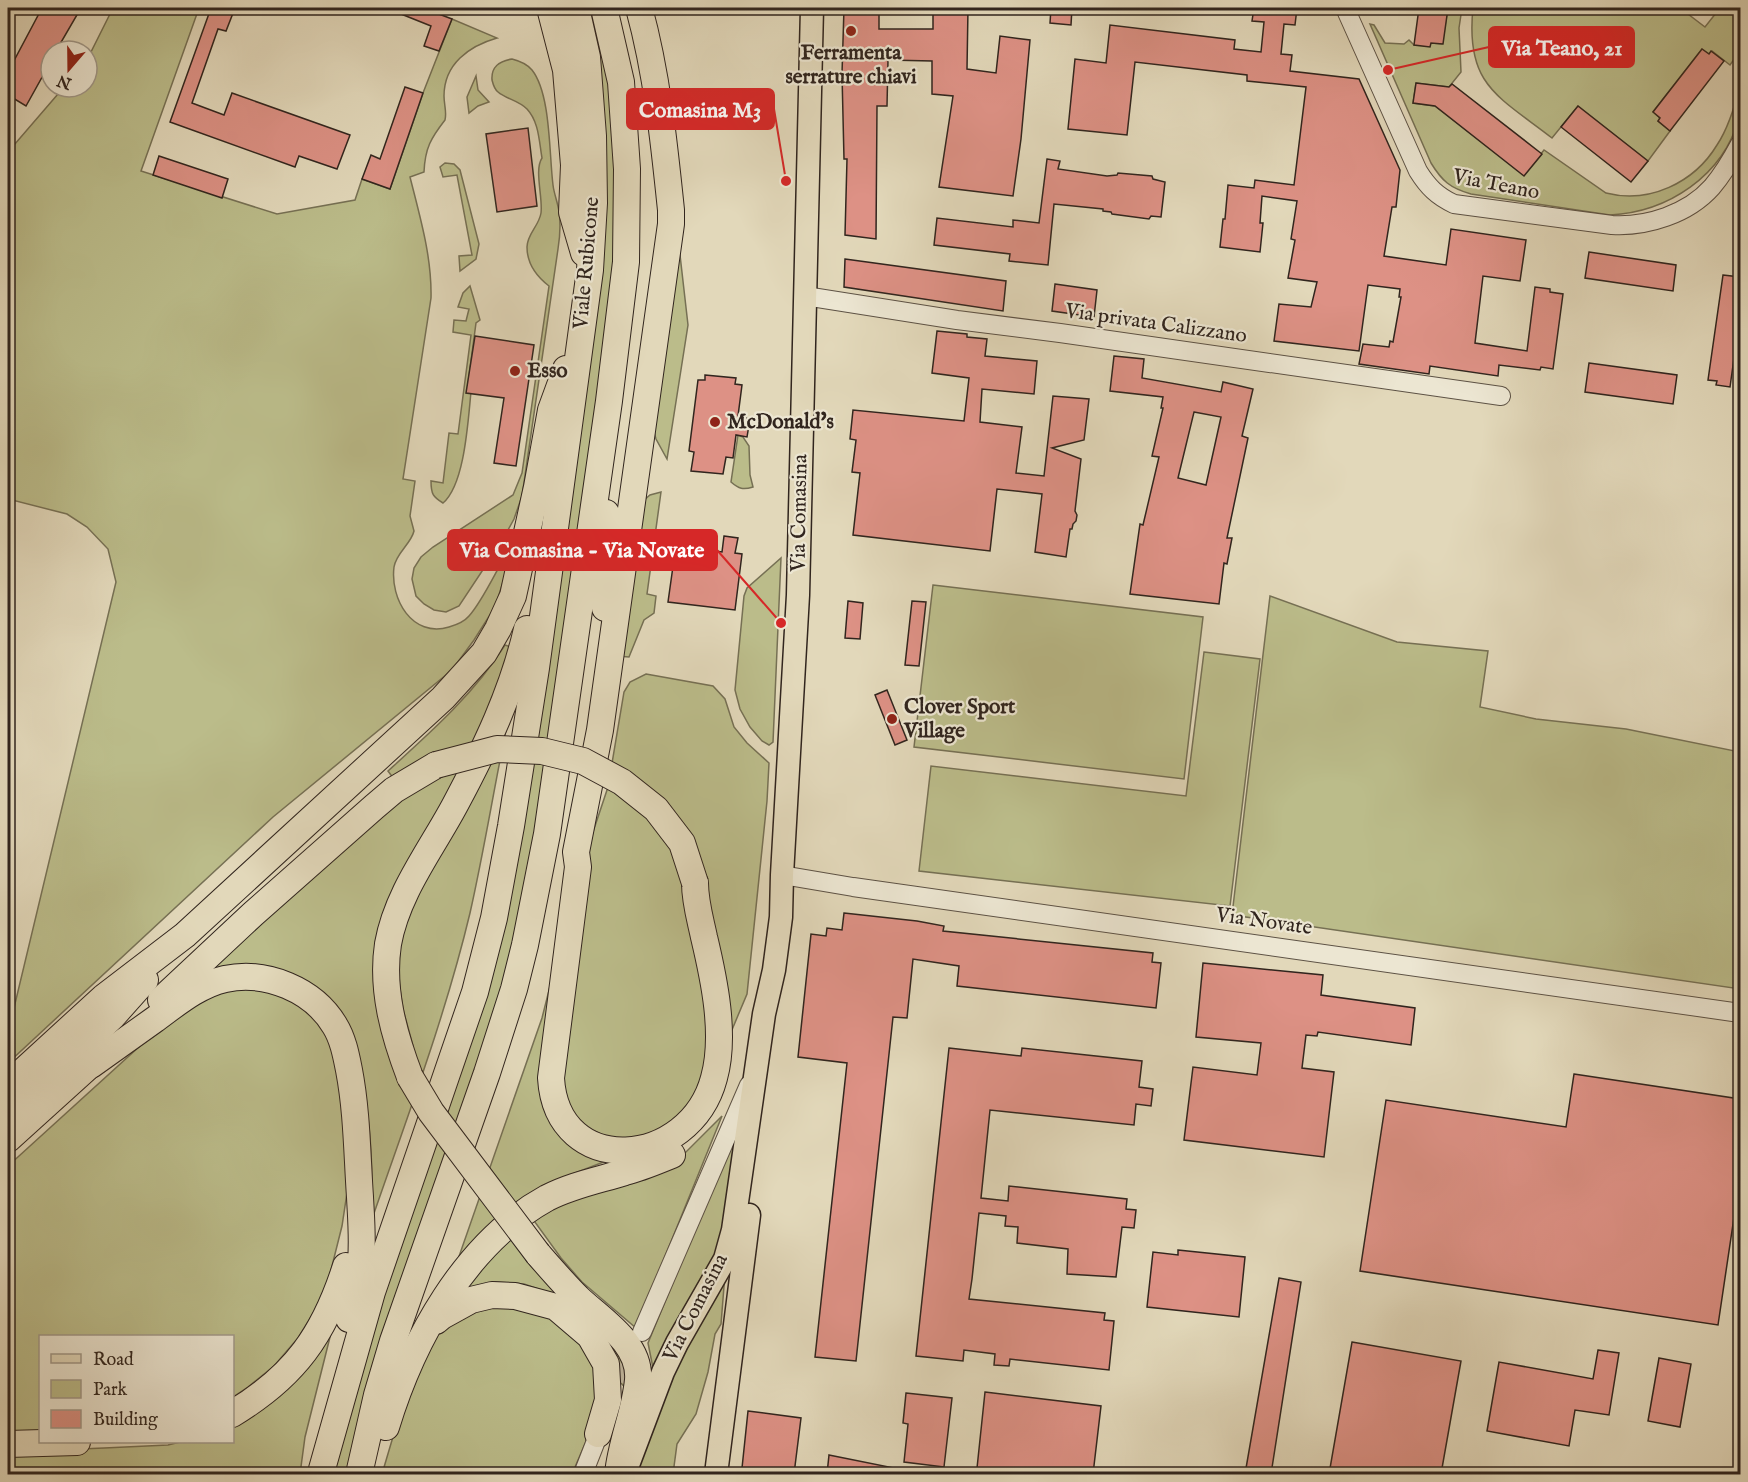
<svg xmlns="http://www.w3.org/2000/svg" width="1748" height="1482" viewBox="0 0 1748 1482" font-family="'IM FELL English',serif">
<style>
.green{fill:#bbbc8a;stroke:#767054;stroke-width:1.5}
.building{fill:#dd9185;stroke:#31251e;stroke-width:1.5;fill-rule:evenodd}
.lines{fill:none;stroke-linecap:round;stroke-linejoin:round}
.minor-tunnel{stroke:#bfb49b;stroke-width:18;stroke-dasharray:18 9;stroke-linecap:butt}
.minor-casing{stroke:#5d5245;stroke-width:20}
.major-casing{stroke:#31251e;stroke-width:25}
.highway-casing{stroke:#31251e;stroke-width:28}
.minor{stroke:#ece6d2;stroke-width:18}
.major{stroke:#e2d8ba;stroke-width:22}
.highway{stroke:#e2d8ba;stroke-width:26}
.highway-bridge-casing{stroke:#31251e;stroke-width:28;stroke-linecap:butt}
.highway-bridge{stroke:#e2d8ba;stroke-width:26}
.poi-dot{fill:#8f2418;stroke:#ece6d2;stroke-width:2}
.labels{text-anchor:middle;dominant-baseline:central;stroke-width:4.5;stroke-linejoin:round;paint-order:stroke}
.poi-label{font-size:21px;font-weight:bold;fill:#31251e;stroke:#ece6d2;text-anchor:start}
.street-label{font-size:21px;fill:#31251e;stroke:#ece6d2}
.leader{fill:none;stroke:#d62828;stroke-width:2}
.callout-dot{fill:#d62828;stroke:#ece6d2;stroke-width:2}
.callout{fill:#d62828;stroke:#d62828;stroke-width:2}
.callout-label{font-size:22px;text-anchor:middle;font-weight:bold;fill:#fff}
</style>
<rect width="100%" height="100%" fill="#e2d8ba"/>
<filter id="stains"><feTurbulence type="fractalNoise" baseFrequency=".00333" numOctaves="4"/><feColorMatrix values="0 0 0 0 .2 0 0 0 0 .09 0 0 0 0 .02 0 0 0 .5 -.17"/></filter>
<radialGradient id="worn" r=".72"><stop offset=".6" stop-color="#630" stop-opacity="0"/><stop offset="1" stop-color="#630" stop-opacity=".3"/></radialGradient>
<g class="green">
<path d="M 113,8 L 199,8 L 141,171 L 277,214 L 355,200 L 362,179 L 390,189 L 423,93 L 452,19 L 497,38 C 469,46 444,64 444,96 C 444,105 447,112 445,120 C 431,138 425,148 424,172 L 410,177 C 420,217 432,257 431,298 L 403,479 L 415,481 L 410,516 L 414,531 C 411,544 396,553 394,567 C 390,599 412,638 449,627 C 456,625 464,622 469,616 C 482,602 496,571 507,553 L 512,554 L 495,607 L 474,640 L 452,670 L 273,817 L 8,1063 L 8,1033 L 116,582 L 108,549 L 87,527 L 67,514 L 8,499 L 8,152 L 64,87 L 87,87 L 87,60 Z"/>
<polygon points="589,8 596,8 613,79 618,273 538,831 504,981 350,1474 334,1474 349,1406 389,1277 456,1086 479,1011 557,595 600,282"/>
<path d="M 1448,8 L 1462,8 L 1459,28 L 1461,72 L 1449,87 L 1416,83 L 1413,103 L 1435,106 L 1524,175 L 1544,150 L 1606,193 C 1649,204 1694,183 1717,145 C 1729,127 1735,106 1740,85 C 1740,95 1742,108 1739,118 C 1723,176 1668,212 1610,215 L 1471,194 C 1450,188 1442,181 1431,163 L 1370,24 L 1374,25 L 1385,43 L 1404,44 L 1409,40 L 1414,45 L 1431,43 L 1442,44 Z"/>
<path d="M 1473,8 L 1680,8 L 1705,27 L 1720,8 L 1739,8 L 1735,58 L 1730,65 L 1712,51 L 1709,54 L 1702,49 L 1653,112 L 1660,118 L 1658,121 L 1670,131 L 1648,161 L 1578,106 L 1552,138 C 1498,96 1465,85 1473,8 Z"/>
<path d="M 512,59 C 520,61 527,64 532,70 C 551,94 549,154 553,185 C 554,194 558,203 559,212 C 561,224 560,236 558,249 L 522,496 L 514,519 L 502,541 L 459,606 L 446,612 L 434,610 L 424,604 L 416,596 L 412,579 L 414,568 L 421,557 L 433,547 L 513,495 L 522,473 L 549,286 C 536,276 527,264 527,247 C 527,234 539,226 541,213 C 543,197 534,170 542,158 C 539,141 539,122 527,109 C 518,100 506,99 498,92 C 494,89 493,84 492,80 C 491,66 500,61 512,59 Z"/>
<polygon points="476,76 478,90 489,102 478,106 469,113 467,97"/>
<polygon points="445,163 454,164 460,170 479,244 476,259 460,271 459,256 472,255 457,175 443,177 440,167"/>
<polygon points="675,254 680,255 688,325 667,459 656,439 651,421"/>
<path d="M 470,286 L 480,320 L 476,323 L 467,391 L 471,392 C 468,420 465,484 443,503 C 433,497 431,494 431,481 L 443,483 L 449,433 L 458,434 L 471,335 L 453,332 L 454,320 L 466,321 L 469,309 L 458,307 L 463,293 Z"/>
<path d="M 738,435 L 743,437 L 749,446 L 750,475 L 753,487 C 743,490 739,489 731,482 Z"/>
<polygon points="661,492 647,594 656,596 654,613 644,620 629,657 617,656 643,501 650,495"/>
<polygon points="781,558 773,742 769,745 762,741 750,727 740,709 735,690 744,596 747,588"/>
<polygon points="933,585 1203,617 1184,779 914,747"/>
<polygon points="1270,596 1397,642 1488,651 1480,707 1536,719 1626,729 1740,752 1740,989 1232,915"/>
<path d="M 505,645 L 514,648 L 501,687 L 390,909 L 402,1064 L 413,1046 L 403,1009 L 398,975 L 401,941 L 410,904 L 507,725 C 494,788 484,851 470,913 C 445,1018 406,1120 371,1222 C 374,1166 370,1107 356,1053 C 354,1041 347,1029 342,1019 L 216,969 L 216,963 L 405,794 L 388,771 C 431,732 474,694 505,645 Z"/>
<polygon points="1204,652 1260,659 1230,906 919,871 931,766 1186,796"/>
<polygon points="646,674 713,686 725,699 734,727 747,743 769,763 767,801 747,994 708,1087 664,1132 617,1141 585,1127 572,1112 561,1081 589,844 608,787 624,692 630,682"/>
<polygon points="563,935 547,1101 614,1158 570,1175 456,1265 542,1018"/>
<polygon points="243,983 292,996 326,1028 342,1080 348,1186 342,1226 328,1282 314,1312 298,1338 274,1366 248,1387 233,1397 232,1336 40,1336 40,1433 8,1434 8,1166 185,1005"/>
<polygon points="722,1116 636,1328 582,1282 561,1258 532,1218 554,1205 656,1167 685,1153"/>
<polygon points="736,1129 720,1246 653,1368 648,1343"/>
<polygon points="515,1225 618,1336 632,1395 620,1382 547,1292 524,1284 496,1282 463,1290"/>
<polygon points="725,1274 721,1324 715,1334 708,1372 696,1414 677,1444 673,1474 629,1474 643,1433"/>
<polygon points="533,1304 588,1349 596,1372 598,1398 594,1423 572,1474 382,1474 408,1386 442,1324 462,1310"/>
<polygon points="337,1309 305,1437 300,1474 99,1474 8,1468 8,1452 104,1448 168,1445 180,1442 232,1442 233,1420"/>
</g>
<g class="building">
<polygon points="42,8 81,8 56,51 51,51 51,61 26,106 8,95 8,72"/>
<polygon points="211,8 235,8 226,31 218,29 192,103 224,115 232,93 350,135 337,169 299,156 295,167 170,122"/>
<polygon points="386,8 423,8 452,19 439,51 424,46 431,26"/>
<polygon points="844,8 879,8 879,29 933,29 933,8 968,8 967,69 996,73 1000,36 1030,40 1021,139 1013,196 939,187 953,96 932,94 932,61 888,60 887,106 877,106 876,239 845,235 847,159 844,159 842,74"/>
<polygon points="1051,8 1072,8 1071,25 1050,23"/>
<polygon points="1254,8 1297,8 1295,25 1284,24 1281,54 1292,55 1290,71 1359,79 1400,170 1396,207 1392,207 1384,256 1446,265 1451,229 1526,240 1520,281 1483,276 1475,343 1527,351 1535,287 1550,289 1550,292 1563,294 1553,369 1541,367 1540,370 1499,365 1498,376 1430,366 1429,374 1359,364 1363,344 1389,347 1390,341 1393,342 1401,297 1399,297 1400,289 1368,285 1359,351 1274,341 1279,304 1311,307 1317,282 1288,278 1295,240 1291,239 1297,201 1262,196 1260,223 1263,223 1260,252 1220,247 1223,219 1225,219 1228,185 1254,188 1255,180 1294,185 1306,87 1247,81 1247,75 1135,62 1127,135 1068,129 1075,59 1106,63 1110,25 1235,40 1234,49 1261,52 1264,22 1252,21"/>
<polygon points="1419,8 1448,8 1443,44 1431,43 1430,47 1414,45"/>
<polygon points="1702,49 1709,54 1711,51 1724,61 1670,131 1658,121 1660,118 1653,112"/>
<polygon points="1416,83 1449,87 1452,84 1542,154 1524,176 1435,106 1413,103"/>
<polygon points="405,87 423,93 390,189 362,179 371,155 380,159"/>
<polygon points="1578,106 1648,161 1631,182 1561,127"/>
<polygon points="528,128 537,206 497,212 486,134"/>
<polygon points="159,156 228,179 222,198 153,175"/>
<polygon points="1047,159 1060,161 1058,169 1107,176 1117,175 1118,173 1152,176 1153,179 1165,182 1161,217 1151,216 1149,219 1112,214 1111,212 1103,211 1103,209 1054,204 1048,265 1009,261 1010,254 934,245 937,218 1013,227 1013,220 1039,223"/>
<polygon points="1589,252 1676,265 1673,291 1585,278"/>
<polygon points="845,259 1006,281 1003,311 844,287"/>
<polygon points="1723,275 1740,277 1740,315 1730,387 1716,385 1717,381 1708,380"/>
<polygon points="1055,284 1097,290 1094,317 1052,311"/>
<polygon points="937,331 967,334 967,337 987,339 985,356 1037,361 1034,394 982,389 980,422 1022,427 1016,473 1044,476 1053,396 1089,399 1084,440 1052,448 1081,459 1075,511 1077,515 1076,521 1073,524 1072,529 1070,529 1066,557 1035,552 1042,494 997,489 990,551 853,535 860,473 852,472 856,440 850,439 853,410 964,421 969,378 932,373"/>
<polygon points="475,336 534,345 516,466 494,463 504,398 466,393"/>
<path d="M 1114,356 L 1144,359 L 1142,378 L 1221,392 L 1223,382 L 1253,389 L 1242,436 L 1248,438 L 1227,538 L 1232,538 L 1227,564 L 1224,563 L 1219,604 L 1130,594 L 1140,524 L 1143,525 L 1159,457 L 1152,456 L 1163,408 L 1161,408 L 1163,397 L 1110,391 ZM 1194,412 L 1221,417 L 1206,485 L 1178,478 Z"/>
<polygon points="1589,363 1677,375 1673,404 1585,392"/>
<polygon points="705,375 736,378 735,384 742,385 738,416 750,419 747,437 736,435 733,458 726,457 723,474 691,471 694,452 689,451 698,380 705,380"/>
<polygon points="724,536 738,538 735,553 742,554 735,610 668,602 676,545 722,552"/>
<polygon points="848,601 863,603 860,639 845,638"/>
<polygon points="912,601 926,602 919,666 905,665"/>
<polygon points="887,690 907,740 895,745 875,695"/>
<polygon points="844,913 917,921 944,926 943,931 1153,953 1152,962 1161,963 1156,1008 957,986 959,966 913,959 907,1018 893,1017 856,1361 815,1357 847,1063 798,1057 811,934 826,936 827,928 842,930"/>
<polygon points="1203,963 1323,975 1321,995 1415,1008 1411,1045 1318,1032 1317,1036 1306,1035 1302,1068 1334,1072 1324,1157 1184,1140 1193,1067 1257,1075 1261,1043 1196,1037"/>
<polygon points="949,1048 1021,1056 1022,1048 1142,1061 1139,1087 1153,1089 1151,1106 1136,1104 1134,1125 990,1110 981,1198 1008,1201 1009,1186 1127,1199 1126,1209 1136,1210 1134,1228 1122,1227 1116,1277 1067,1274 1068,1249 1017,1243 1018,1227 1005,1226 1006,1216 979,1213 972,1279 969,1299 1105,1313 1104,1320 1114,1321 1109,1370 1010,1359 1009,1366 994,1365 995,1354 964,1350 963,1361 916,1356"/>
<polygon points="1574,1074 1740,1099 1740,1177 1718,1325 1360,1271 1386,1100 1566,1127"/>
<polygon points="1178,1250 1245,1257 1239,1317 1147,1307 1153,1252 1178,1255"/>
<polygon points="1279,1278 1301,1282 1271,1474 1245,1474"/>
<polygon points="1352,1342 1461,1361 1441,1474 1329,1474"/>
<polygon points="1598,1350 1619,1353 1609,1415 1575,1410 1569,1446 1487,1431 1499,1362 1593,1379"/>
<polygon points="1659,1358 1691,1364 1680,1427 1648,1421"/>
<polygon points="985,1392 1101,1406 1093,1474 1031,1474 977,1468"/>
<polygon points="906,1393 952,1398 944,1467 904,1462 908,1424 903,1423"/>
<polygon points="748,1411 801,1418 794,1474 780,1474 742,1468"/>
<polygon points="829,1455 894,1468 893,1474 827,1474"/>
</g>
<g class="lines">
<polyline class="minor-tunnel" points="620,1382 634,1350"/>
<defs>
<g id="minor">
<path d="M 1345,8 L 1418,171 C 1428,187 1437,196 1454,204 L 1612,225 C 1647,227 1688,214 1712,187 C 1723,174 1732,159 1740,144"/>
<polyline points="805,296 957,320 1060,333 1501,396"/>
<polyline points="782,875 853,887 1740,1013"/>
<polyline points="642,1332 749,1085"/>
<polyline points="583,1474 603,1423"/>
</g>
<g id="major">
<polyline points="628,1465 663,1372 677,1343 725,1259 733,1230 764,1014 774,970 781,917 782,875 798,595 812,8"/>
<polyline points="716,1474 749,1215"/>
</g>
<g id="highway">
<polyline points="550,8 566,70 574,165 572,212 584,253"/>
<path d="M 639,8 C 657,74 664,142 671,210 L 671,224 L 600,730 L 576,852 L 578,867 L 551,1078 C 557,1180 690,1169 714,1078 C 726,1035 714,979 704,937 C 700,918 695,902 695,883"/>
<polyline points="605,608 604,587 606,513"/>
<polyline points="161,1000 253,914 374,807 394,790 436,765"/>
<path d="M 91,1065 C 112,1050 133,1035 154,1020 C 176,1004 198,985 225,979 C 266,970 314,990 335,1026 C 343,1039 346,1055 349,1070 C 357,1112 357,1154 360,1197 C 361,1218 363,1239 361,1261 C 358,1280 353,1300 349,1319"/>
<path d="M 410,1077 C 394,1035 381,990 388,944 C 397,893 431,850 455,805 C 485,749 513,691 527,629"/>
<polyline points="8,1085 104,997 185,935 443,698 484,653 498,629 513,596 537,487 551,410 566,369"/>
<polyline points="8,1114 112,1017 145,980"/>
<polyline points="8,1139 103,1053"/>
<path d="M 538,1254 C 551,1269 564,1284 578,1298 C 601,1320 641,1343 638,1380 C 635,1412 621,1442 618,1474"/>
<polyline points="436,1321 442,1316 471,1300 492,1295 515,1296 556,1307 590,1336 606,1364 608,1400 598,1434"/>
<path d="M 232,1414 C 295,1376 324,1335 346,1266"/>
<path d="M 386,1427 C 412,1341 465,1243 547,1198 C 572,1185 599,1180 625,1172 C 641,1168 657,1161 672,1155"/>
<polyline points="8,1444 77,1442"/>
<polyline points="322,1469 372,1292 475,992 494,918 511,826 536,668 590,270 594,203 593,136 587,57 576,8"/>
<polyline points="359,1474 377,1395 393,1341 487,1073 514,989 525,945 547,834 609,401 626,262 627,169 621,82 604,8"/>
</g>
</defs>
<use href="#minor" class="minor-casing"/>
<use href="#major" class="major-casing"/>
<use href="#highway" class="highway-casing"/>
<use href="#minor" class="minor"/>
<use href="#major" class="major"/>
<use href="#highway" class="highway"/>
<defs>
<g id="highway-bridge">
<polyline points="436,765 497,749 542,751 583,761 622,782 656,809 682,843 695,883"/>
<polyline points="410,1077 431,1112 538,1254"/>
</g>
</defs>
<use href="#highway-bridge" class="highway-bridge-casing"/>
<use href="#highway-bridge" class="highway-bridge"/>
</g>
<g class="poi-dot">
<circle cx="851" cy="31" r="6"/>
<circle cx="515" cy="371" r="6"/>
<circle cx="715" cy="422" r="6"/>
<circle cx="892" cy="719" r="6"/>
</g>
<g class="labels">
<g class="poi-label">
<text x="851" y="53" text-anchor="middle">Ferramenta<tspan x="851" dy="24">serrature chiavi</tspan></text>
<text x="527" y="371">Esso</text>
<text x="727" y="422">McDonald's</text>
<text x="904" y="707">Clover Sport<tspan x="904" dy="24">Village</tspan></text>
</g>
<g class="street-label">
<text transform="translate(1496 185) rotate(11)">Via Teano</text>
<text transform="translate(587 263) rotate(-85)">Viale Rubicone</text>
<text transform="translate(1156 324) rotate(8)">Via privata Calizzano</text>
<text transform="translate(800 513) rotate(-89)">Via Comasina</text>
<text transform="translate(1264 922) rotate(8)">Via Novate</text>
<text transform="translate(696 1308) rotate(-63)">Via Comasina</text>
</g>
</g>
<path class="leader" d="M1388 70L1489 47M786 181L774 109M781 623L717 550"/>
<g class="callout-dot">
<circle cx="1388" cy="70" r="6"/>
<circle cx="786" cy="181" r="6"/>
<circle cx="781" cy="623" r="6"/>
</g>
<g class="callout">
<rect x="1489" y="27" width="145" height="40" rx="6"/>
<rect x="627" y="89" width="147" height="40" rx="6"/>
<rect x="448" y="530" width="269" height="40" rx="6"/>
</g>
<g class="callout-label">
<text x="1562" y="55">Via Teano, 21</text>
<text x="700" y="117">Comasina M3</text>
<text x="582" y="557">Via Comasina - Via Novate</text>
</g>
<rect width="1748" height="1482" fill="none" stroke="#e2d8ba" stroke-width="30"/>
<rect x="9" y="9" width="1730" height="1464" fill="none" stroke="#31251e" stroke-width="3"/>
<rect x="15" y="15" width="1718" height="1452" fill="none" stroke="#31251e" stroke-width="1.5"/>
<rect x="39" y="1335" width="195" height="108" fill="#ece6d2" stroke="#a1998a" stroke-width="1.5"/>
<rect x="51" y="1354" width="30" height="9" fill="#e2d8ba" stroke="#a1998a" stroke-width="1.5"/>
<text x="93" y="1365" font-size="18" fill="#31251e">Road</text>
<rect x="51" y="1380" width="30" height="18" fill="#bbbc8a" stroke="#a1998a" stroke-width="1.5"/>
<text x="93" y="1395" font-size="18" fill="#31251e">Park</text>
<rect x="51" y="1410" width="30" height="18" fill="#dd9185" stroke="#a1998a" stroke-width="1.5"/>
<text x="93" y="1425" font-size="18" fill="#31251e">Building</text>
<g transform="translate(69 69) rotate(200)"><circle r="28" fill="#ece6d2" stroke="#a1998a" stroke-width="1.5"/>
<path d="M0-4.5L10 22L0 15L-10 22Z" fill="#8f2418"/>
<text y="-9" font-size="16" font-weight="bold" text-anchor="middle" fill="#31251e">N</text>
</g>
<rect width="100%" height="100%" filter="url(#stains)"/>
<rect width="100%" height="100%" fill="url(#worn)"/>
</svg>
